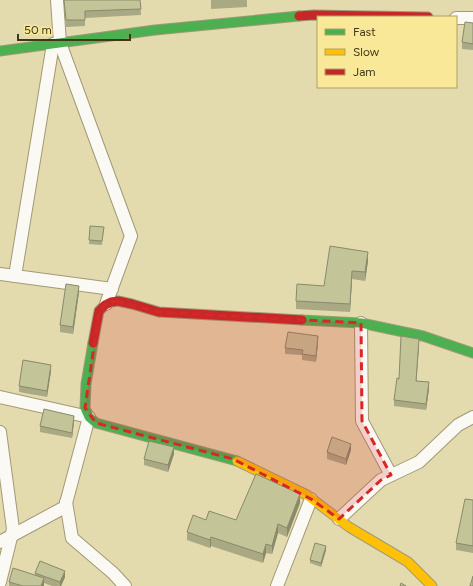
<svg xmlns="http://www.w3.org/2000/svg" width="473" height="586" viewBox="0 0 473 586" font-family="Figtree,sans-serif">
<style>
.lines{fill:none;stroke-linecap:round;stroke-linejoin:round}
.street-casing{stroke:#a19a77;stroke-width:14}
.fast-casing{stroke:#a19a77;stroke-width:11}
.slow-casing{stroke:#a19a77;stroke-width:11}
.jam-casing{stroke:#a19a77;stroke-width:11}
.street{stroke:#fbf9f3;stroke-width:12}
.fast{stroke:#4caf50;stroke-width:9}
.slow{stroke:#ffc107;stroke-width:9}
.jam{stroke:#c62828;stroke-width:9}
.wall{fill:#a9a984}
.shaded-wall{fill:#89896b}
.building{fill:#c4c499;stroke:#89896b}
.marked{fill:#d62828;fill-opacity:0.2;stroke:#d62828;stroke-width:3;stroke-dasharray:8 5;stroke-linejoin:round}
</style>
<rect width="100%" height="100%" fill="#e3daae"/>
<g class="lines">
<defs>
<g id="street">
<polyline points="57,0 60,43 131,236 106,304"/>
<polyline points="456,18 473,18"/>
<polyline points="0,274 112,289"/>
<polyline points="15,276 53,44"/>
<polyline points="361,323 362,421 391,475"/>
<polyline points="0,397 89,417 65,507 0,542"/>
<polyline points="0,432 13,529 0,582"/>
<polyline points="66,502 72,538 113,573 125,586"/>
<polyline points="339,519 381,480 419,462 458,425 473,417"/>
<polyline points="277,586 311,499"/>
</g>
<g id="fast">
<polyline points="0,51 155,30 299,16"/>
<polyline points="302,320 361,323 423,336 473,353"/>
<polyline points="93,343 86,384 85,408 89,417 96,423 237,461"/>
</g>
<polyline id="slow" points="237,461 307,495 349,527 408,562 432,586"/>
<g id="jam">
<polyline points="299,16 314,15 428,17"/>
<polyline points="93,343 99,311 105,305 111,302 118,301 132,304 159,312 302,320"/>
</g>
</defs>
<use href="#street" class="street-casing"/>
<use href="#fast" class="fast-casing"/>
<use href="#slow" class="slow-casing"/>
<use href="#jam" class="jam-casing"/>
<use href="#street" class="street"/>
<use href="#fast" class="fast"/>
<use href="#slow" class="slow"/>
<use href="#jam" class="jam"/>
</g>
<g class="wall">
<polygon points="64,0 140,0 141,15 85,18 85,26 66,27"/>
<polygon points="211,0 247,0 247,7 211,9"/>
<polygon points="473,23 473,50 462,49 462,42"/>
<polygon points="90,226 104,227 102,245 89,244"/>
<polygon points="368,261 365,281 352,279 350,312 296,309 296,301"/>
<polygon points="79,292 73,334 60,332 60,325"/>
<polygon points="318,342 316,362 302,360 302,355 285,354 285,348"/>
<polygon points="419,345 416,381 429,389 426,410 394,406 394,400 399,379"/>
<polygon points="51,371 47,397 19,392 19,386"/>
<polygon points="74,421 72,438 40,432 40,426"/>
<polygon points="351,450 346,465 327,459 327,452"/>
<polygon points="174,454 168,472 144,465 144,459"/>
<polygon points="473,500 473,553 456,550 456,543"/>
<polygon points="300,503 287,537 278,533 272,554 266,553 263,563 211,546 210,548 187,540 187,532 206,520 236,520"/>
<polygon points="326,550 321,567 310,563 310,560"/>
<polygon points="35,573 65,577 61,586 52,586 44,583 44,586 9,586 9,582 35,575"/>
</g>
<g class="shaded-wall">
<polygon points="368,252 368,261 365,281 365,272"/>
<polygon points="352,271 352,279 350,312 350,304"/>
<polygon points="79,286 79,292 73,334 73,327"/>
<polygon points="318,336 318,342 316,362 316,356"/>
<polygon points="419,339 419,345 416,387 416,381"/>
<polygon points="51,365 51,371 47,397 47,391"/>
<polygon points="429,382 429,389 426,410 426,404"/>
<polygon points="74,416 74,421 72,438 72,433"/>
<polygon points="351,444 351,450 346,465 346,459"/>
<polygon points="174,447 174,454 168,472 168,465"/>
<polygon points="300,494 300,503 287,537 287,528"/>
<polygon points="278,524 278,533 272,554 272,546"/>
<polygon points="211,537 211,546 210,548 210,540"/>
<polygon points="266,544 266,553 263,563 263,554"/>
<polygon points="326,546 326,550 321,567 321,563"/>
<polygon points="65,571 65,577 61,586 60,586 60,582"/>
<polygon points="44,578 44,586 41,586"/>
</g>
<g class="building">
<polygon points="64,0 140,0 141,9 85,11 85,20 66,20"/>
<polygon points="465,22 473,23 473,44 462,42"/>
<polygon points="90,226 104,227 102,241 89,240"/>
<polygon points="330,246 368,252 365,272 352,271 350,304 296,301 297,284 324,286"/>
<polygon points="66,284 79,286 73,327 60,325"/>
<polygon points="288,332 318,336 316,356 302,354 303,350 285,348"/>
<polygon points="401,336 419,339 416,381 429,382 426,404 394,400 397,378 399,379"/>
<polygon points="23,360 51,365 47,391 19,386"/>
<polygon points="44,409 74,416 72,433 40,426"/>
<polygon points="332,437 351,444 346,459 327,452"/>
<polygon points="149,441 174,447 168,465 144,459"/>
<polygon points="256,474 300,494 287,528 278,524 272,546 266,544 263,554 211,537 210,540 187,532 193,515 206,520 209,511 236,520"/>
<polygon points="465,499 473,500 473,546 456,543"/>
<polygon points="315,543 326,546 321,563 310,560"/>
<polygon points="40,561 65,571 60,582 35,573"/>
<polygon points="13,568 44,578 41,586 23,586 9,582"/>
<polygon points="473,576 473,586 470,586"/>
<polygon points="401,583 406,586 400,586"/>
</g>
<path class="marked" d="M 116,301 L 159,312 L 361,323 L 362,421 L 391,475 L 381,480 L 339,519 L 311,499 L 233,459 L 96,423 L 85,408 L 99,311 L 106,304 Z"/>
<rect x="317" y="16" width="140" height="72" fill="#f9e898" stroke="#aea264"/>
<rect x="325" y="29" width="20" height="6" fill="#4caf50" stroke="#aea264"/>
<text x="353" y="36" font-size="12" fill="#3e3816">Fast</text>
<rect x="325" y="49" width="20" height="6" fill="#ffc107" stroke="#aea264"/>
<text x="353" y="56" font-size="12" fill="#3e3816">Slow</text>
<rect x="325" y="69" width="20" height="6" fill="#c62828" stroke="#aea264"/>
<text x="353" y="76" font-size="12" fill="#3e3816">Jam</text>
<path d="M18 34v6h112v-6" fill="none" stroke="#3e3816" stroke-width="2"/>
<text x="24" y="34" font-size="12" fill="#3e3816" stroke="#f9e898" stroke-width="3" paint-order="stroke">50 m</text>
</svg>
